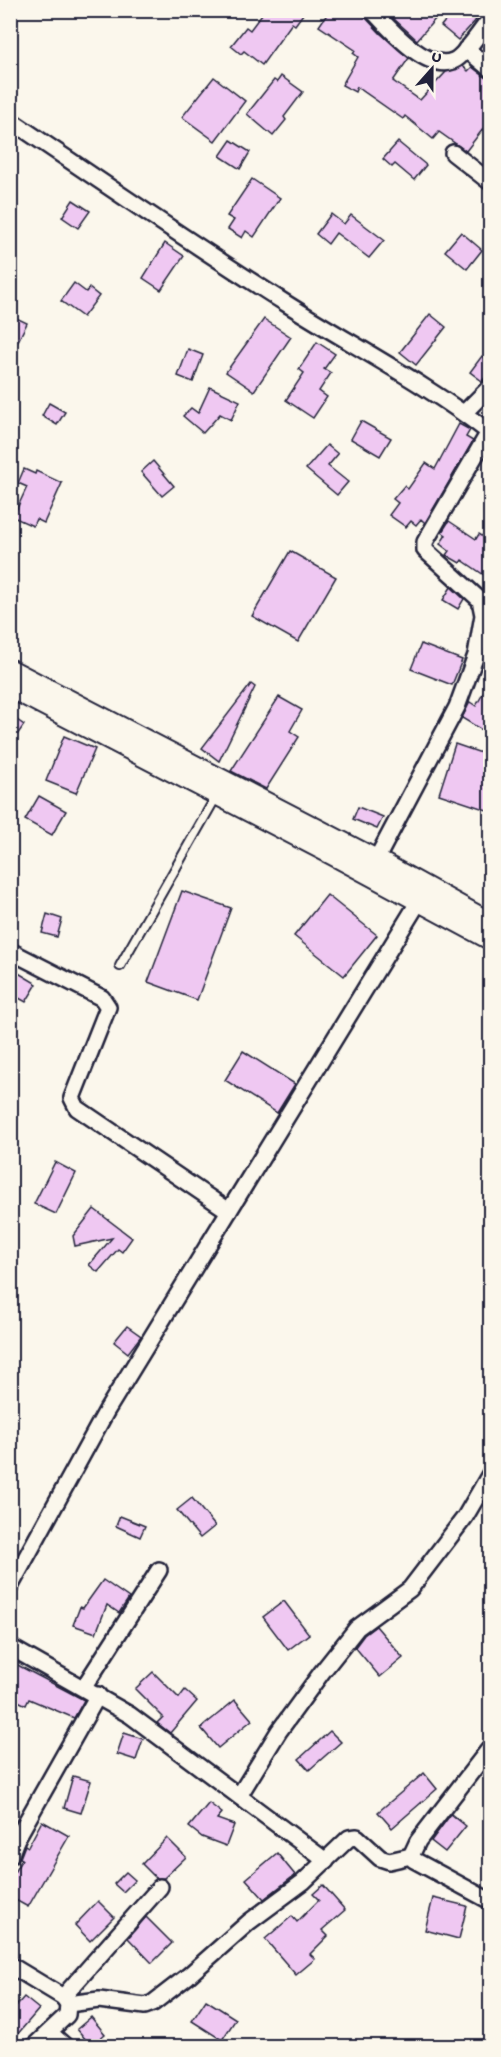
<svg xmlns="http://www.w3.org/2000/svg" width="501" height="2057" viewBox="0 0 501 2057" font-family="'Gochi Hand',sans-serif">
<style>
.building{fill:#efc8f2;stroke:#22223b;stroke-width:1.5}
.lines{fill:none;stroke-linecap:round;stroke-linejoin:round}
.service-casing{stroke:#22223b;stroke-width:12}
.minor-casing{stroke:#22223b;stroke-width:20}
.tertiary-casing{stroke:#22223b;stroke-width:24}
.service{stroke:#fbf7ec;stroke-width:8}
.minor{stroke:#fbf7ec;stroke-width:15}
.tertiary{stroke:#fbf7ec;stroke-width:20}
</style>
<rect width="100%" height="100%" fill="#fbf7ec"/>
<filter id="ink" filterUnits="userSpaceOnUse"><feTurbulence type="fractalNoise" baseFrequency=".0167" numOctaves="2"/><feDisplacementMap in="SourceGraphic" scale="12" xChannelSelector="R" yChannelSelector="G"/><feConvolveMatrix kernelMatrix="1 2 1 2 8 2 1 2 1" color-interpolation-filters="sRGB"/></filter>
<g filter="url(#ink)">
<g class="building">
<polygon points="265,10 306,10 295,25 292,23 262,65 244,51 241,54 231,46 246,27 250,30"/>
<polygon points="330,10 362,11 365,17 381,34 409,58 393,81 420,100 446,72 463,66 468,71 472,67 484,76 490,78 490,120 466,151 439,132 433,139 405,116 403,119 357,87 355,92 342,85 358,57 353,53 355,50 319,26"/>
<polygon points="399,10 443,10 417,40 393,18"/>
<polygon points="454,10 464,10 476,20 458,40 441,26"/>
<polygon points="281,76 303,92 284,117 286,120 273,136 247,114 274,80 277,82"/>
<polygon points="214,77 245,101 215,141 182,117"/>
<polygon points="231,140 250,152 240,169 220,156"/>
<polygon points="398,142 426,165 414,180 395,164 392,167 383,159"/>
<polygon points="252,179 280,198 254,237 246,231 242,238 228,229 234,220 227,216"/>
<polygon points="73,200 90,211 78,228 62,217"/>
<polygon points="331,214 344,224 351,215 384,240 369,258 336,233 328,244 316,234"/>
<polygon points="461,232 482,250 467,269 445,251"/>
<polygon points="165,243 184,256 161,290 143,278"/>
<polygon points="74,283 86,292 89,288 99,296 83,317 61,301"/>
<polygon points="430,314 446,327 416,365 400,352"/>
<polygon points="10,315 27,323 10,357"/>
<polygon points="264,319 291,337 254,391 226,372"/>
<polygon points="317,342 335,354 324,369 331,373 319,391 327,397 313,418 286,400 304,373 299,369"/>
<polygon points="188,349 203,355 193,382 178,376"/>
<polygon points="482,356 490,362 490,372 482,381 470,372"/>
<polygon points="210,387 240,401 231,420 220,414 203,433 183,416 191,408 198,413"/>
<polygon points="49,403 65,412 57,425 42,416"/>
<polygon points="361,421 391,438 380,456 351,439"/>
<polygon points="459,424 470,430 466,437 473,441 425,523 421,519 416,525 411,521 406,527 389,515 398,503 393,499 404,486 408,489 426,463 435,469"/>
<polygon points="327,445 338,454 328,466 348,482 337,495 306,469"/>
<polygon points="153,461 174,486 162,496 141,472"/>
<polygon points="24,469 35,474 36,471 62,483 44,523 36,519 33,526 13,517 27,487 18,483"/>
<polygon points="449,521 476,539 479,534 490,541 490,579 462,560 460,563 446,555 449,551 440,544 446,535 442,532"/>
<polygon points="290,551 336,577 298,642 252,616"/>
<polygon points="451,587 464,599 458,609 443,600"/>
<polygon points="421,644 462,660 452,685 411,669"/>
<polygon points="490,681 490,735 462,718 470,702 476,706"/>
<polygon points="251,684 255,687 219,761 202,748"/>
<polygon points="279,697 302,710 290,731 299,737 266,789 231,771"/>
<polygon points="10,715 24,725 10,745"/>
<polygon points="64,736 95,749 76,793 46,781"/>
<polygon points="455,744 490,756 490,811 439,794"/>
<polygon points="39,796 66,811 52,835 25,820"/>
<polygon points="358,807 383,817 377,829 353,819"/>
<polygon points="182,891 231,908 197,1000 148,982"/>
<polygon points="327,895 377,935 344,976 294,936"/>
<polygon points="47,914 62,919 57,937 42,933"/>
<polygon points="10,968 37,984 26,1002 10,993"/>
<polygon points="243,1051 295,1084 277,1113 225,1080"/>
<polygon points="55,1162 76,1173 56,1214 34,1204"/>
<polygon points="94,1209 132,1238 122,1252 118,1249 98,1272 89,1265 112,1238 75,1246 73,1236"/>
<polygon points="127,1326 141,1336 128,1353 114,1342"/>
<polygon points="192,1498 215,1526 200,1538 177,1510"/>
<polygon points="120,1516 145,1526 140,1537 116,1526"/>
<polygon points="103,1580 129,1598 119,1613 107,1605 96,1633 73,1625 80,1607 83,1608"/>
<polygon points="284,1601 309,1634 288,1650 263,1617"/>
<polygon points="376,1626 403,1658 380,1677 355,1647 364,1635"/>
<polygon points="10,1661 84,1700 74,1718 29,1699 26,1705 10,1697"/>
<polygon points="153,1672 179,1698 185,1690 197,1701 170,1733 157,1723 163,1717 135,1689"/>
<polygon points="235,1700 252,1720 218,1748 201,1728"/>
<polygon points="330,1731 341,1742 309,1770 299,1759"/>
<polygon points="124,1733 143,1739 136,1760 117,1754"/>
<polygon points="424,1773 437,1789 392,1828 378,1812"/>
<polygon points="73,1776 91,1781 81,1813 64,1808"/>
<polygon points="209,1803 222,1813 217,1819 234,1825 226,1846 202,1837 189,1827"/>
<polygon points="451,1814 466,1826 445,1852 431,1841"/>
<polygon points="42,1821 69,1836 28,1907 10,1897 10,1879 22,1859 20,1858 25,1845 28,1847"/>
<polygon points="167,1838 186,1857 164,1878 156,1878 142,1864"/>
<polygon points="277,1853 295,1875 264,1899 246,1879"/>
<polygon points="126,1872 135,1880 123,1892 114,1884"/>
<polygon points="323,1885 345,1910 322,1930 328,1936 310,1954 315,1959 296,1975 265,1939 292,1916 297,1922 319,1900 313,1894"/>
<polygon points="433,1898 467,1906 459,1939 425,1930"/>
<polygon points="98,1901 114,1917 90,1941 75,1925"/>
<polygon points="146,1917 172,1943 152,1963 128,1938"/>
<polygon points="24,1997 39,2009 10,2043 10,2013"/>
<polygon points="206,2000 236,2019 222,2040 192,2021"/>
<polygon points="91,2017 105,2034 91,2046 77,2029"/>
</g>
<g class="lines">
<defs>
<polyline id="service" points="120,966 217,795"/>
<g id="minor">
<path d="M 372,10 C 388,27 426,72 453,61 C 464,57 482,29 490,19"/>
<polyline points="466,49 490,69"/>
<path d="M 10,120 C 102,182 193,245 287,304 C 355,347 427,384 490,433"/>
<polyline points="453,153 490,182"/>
<polyline points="464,413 490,387"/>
<polyline points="376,860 457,707 476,655 483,615 480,600 425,550 425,542 489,432"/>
<polyline points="10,951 102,998 108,1007 72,1098 77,1108 229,1211"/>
<polyline points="10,1587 107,1410 419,901"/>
<polyline points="10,1647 130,1715 326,1861"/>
<polyline points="84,1687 159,1570"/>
<polyline points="490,1748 418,1841 411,1856 414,1860 490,1901"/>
<polyline points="239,1796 279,1731 322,1672 357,1628 410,1589 465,1517 490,1474"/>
<polyline points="10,1838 16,1840 98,1695"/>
<polyline points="10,1856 16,1840"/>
<polyline points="10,1965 63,1997 68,2004 67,2015 34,2046"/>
<polyline points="63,1997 160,1887"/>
<polyline points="68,2004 99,2000 145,2006 153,2003 188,1976 249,1922 303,1882 349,1838 357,1837 380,1858 389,1861 411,1856"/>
<polyline points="50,2033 65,2046"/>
</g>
<g id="tertiary">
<polyline points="10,670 376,860 490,923"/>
<polyline points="10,687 334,855 490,939"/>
</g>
</defs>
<use href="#service" class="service-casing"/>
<use href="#minor" class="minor-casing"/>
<use href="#tertiary" class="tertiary-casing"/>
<use href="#service" class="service"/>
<use href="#minor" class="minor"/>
<use href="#tertiary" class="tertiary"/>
</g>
</g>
<rect width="501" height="2057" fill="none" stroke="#fbf7ec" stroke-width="36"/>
<rect x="18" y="18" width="465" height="2021" fill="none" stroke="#22223b" stroke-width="2" filter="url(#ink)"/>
<g transform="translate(432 69) rotate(21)" stroke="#fbf7ec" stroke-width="4.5" paint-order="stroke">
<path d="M0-4.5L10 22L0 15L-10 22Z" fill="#22223b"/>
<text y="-9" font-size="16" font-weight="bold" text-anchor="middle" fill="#22223b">U</text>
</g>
</svg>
